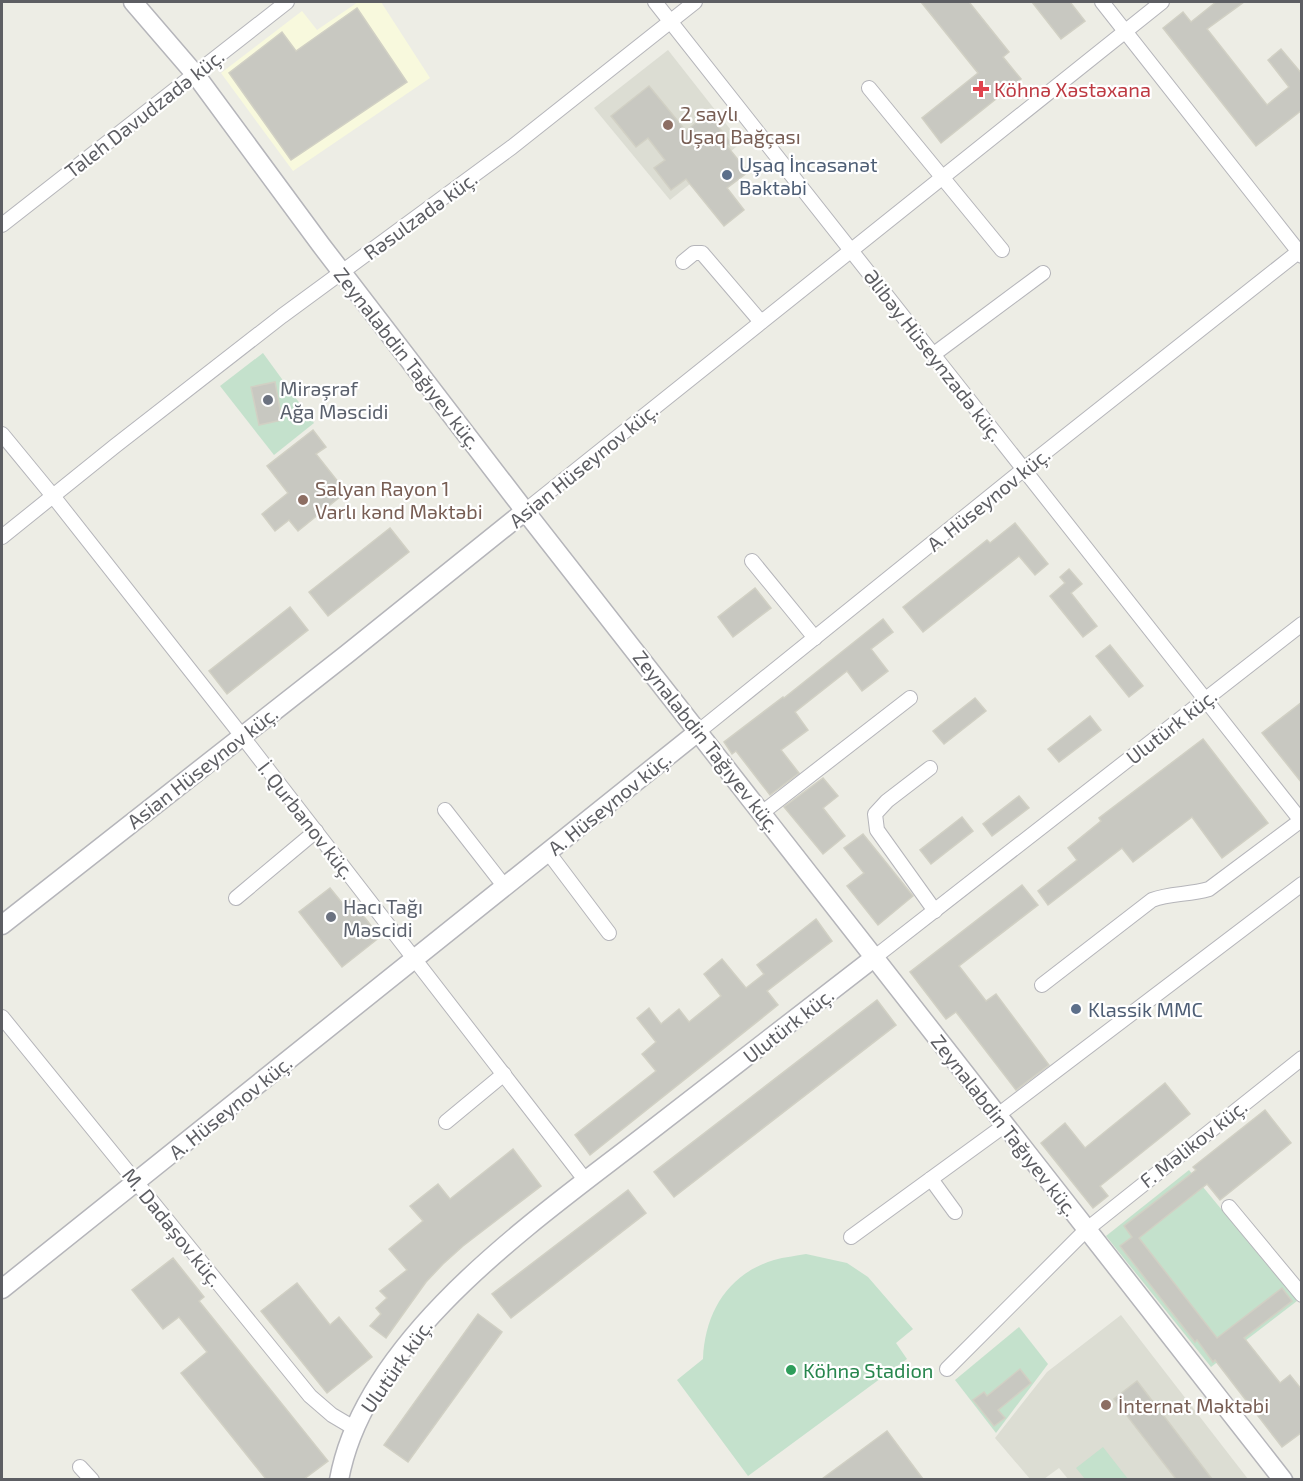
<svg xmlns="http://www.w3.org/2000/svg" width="1303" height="1481" viewBox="0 0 1303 1481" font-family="'Exo 2',sans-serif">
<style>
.commercial{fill:#f8f9dd}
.education{fill:#dcddd3}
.green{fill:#c4e1cc}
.building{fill:#c8c8c1;stroke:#d1d0c4;stroke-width:1.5}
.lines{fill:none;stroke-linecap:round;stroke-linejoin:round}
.minor-casing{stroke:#b5b5ba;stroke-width:16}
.tertiary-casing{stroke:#b5b5ba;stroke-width:21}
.minor{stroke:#fff;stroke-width:14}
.tertiary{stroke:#fff;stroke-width:18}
.health-dot{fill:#e0444e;stroke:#fff;stroke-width:2}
.education-dot{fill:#8d6e63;stroke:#fff;stroke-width:2}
.service-dot{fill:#5c6f8a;stroke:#fff;stroke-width:2}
.worship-dot{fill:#6b7280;stroke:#fff;stroke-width:2}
.leisure-dot{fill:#2e9e5b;stroke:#fff;stroke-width:2}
.labels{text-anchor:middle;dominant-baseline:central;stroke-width:4.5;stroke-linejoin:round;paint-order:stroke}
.health-label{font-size:20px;fill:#be3a42;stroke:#fff;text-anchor:start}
.street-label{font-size:20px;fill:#5d5e63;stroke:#fff}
.education-label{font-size:20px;fill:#785e54;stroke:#fff;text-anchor:start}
.service-label{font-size:20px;fill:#4e5e75;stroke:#fff;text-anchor:start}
.worship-label{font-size:20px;fill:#5b616d;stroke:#fff;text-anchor:start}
.leisure-label{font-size:20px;fill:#27864d;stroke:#fff;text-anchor:start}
</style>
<rect width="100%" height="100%" fill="#edede5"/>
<polygon class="commercial" points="358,2 381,2 430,78 293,171 221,73 302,11 317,30"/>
<g class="education">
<polygon points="668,50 741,143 670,200 594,108"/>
<polygon points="1121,1315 1248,1479 1068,1479 1059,1468 1044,1479 1030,1479 995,1438 1047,1372"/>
</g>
<g class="green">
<polygon points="263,353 314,423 274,455 220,386"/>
<polygon points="1189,1170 1297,1301 1211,1367 1106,1236"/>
<path d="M 806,1254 L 847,1263 L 868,1277 L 913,1329 L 896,1343 L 907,1359 L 748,1476 L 677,1380 L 703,1359 C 705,1312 728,1274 774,1260 C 784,1257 796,1256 806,1254 Z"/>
<polygon points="1019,1327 1048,1364 996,1433 955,1380"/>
<polygon points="1103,1447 1128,1479 1085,1479 1076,1468"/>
</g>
<g class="building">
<polygon points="921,2 969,2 1009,52 1003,57 1021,79 941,143 922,118 978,73"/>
<polygon points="1032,2 1070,2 1085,21 1061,39"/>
<polygon points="1216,2 1244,2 1207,29 1267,105 1289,87 1268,60 1281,49 1302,74 1302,110 1256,146 1163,28 1183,12 1191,22"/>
<polygon points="357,8 407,82 291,160 229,73 282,32 296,51"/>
<polygon points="649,86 686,131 708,113 731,143 727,146 748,172 727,188 744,210 724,226 686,179 671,190 654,168 665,160 648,138 636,147 611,116"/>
<polygon points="275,382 282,420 259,425 251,387"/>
<polygon points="313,430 326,447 316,454 346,492 298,531 289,520 275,531 262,514 288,493 267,466"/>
<polygon points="1015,523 1048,564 1035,575 1019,556 923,632 903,607 987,540 990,543"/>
<polygon points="390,528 409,552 328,616 309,592"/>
<polygon points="1069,569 1082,584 1071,593 1097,626 1083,637 1050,596 1065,583 1060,577"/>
<polygon points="755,588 771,608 733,637 718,617"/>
<polygon points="290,607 308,630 227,694 209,671"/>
<polygon points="883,619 893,632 871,649 888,671 862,691 847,671 795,712 808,730 781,750 799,773 770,795 736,751 732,754 724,742 783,697 784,698"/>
<polygon points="1110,645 1143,686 1129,697 1096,656"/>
<polygon points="975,698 986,711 944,744 933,731"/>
<polygon points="1302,702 1302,783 1262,733"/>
<polygon points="1090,716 1101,730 1059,762 1048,749"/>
<polygon points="1203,739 1268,823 1222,858 1192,817 1133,862 1122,848 1048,905 1038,891 1077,860 1068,848 1101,821 1099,818"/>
<polygon points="823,778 838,796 823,808 845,836 823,854 784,807"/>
<polygon points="1019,796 1029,808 992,836 983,824"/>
<polygon points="962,817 973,831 931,864 920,850"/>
<polygon points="863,834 913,896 878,925 847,886 864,873 844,848"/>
<polygon points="1022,885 1038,905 959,966 986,1001 996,994 1049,1065 1016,1090 956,1012 946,1019 910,972"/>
<polygon points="330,888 343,904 350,899 380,937 342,967 299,912"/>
<polygon points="816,919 832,941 767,991 778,1005 590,1155 575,1135 656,1071 642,1054 656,1042 637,1018 649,1008 661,1024 679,1009 689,1022 721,996 704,974 722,959 746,988 764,974 757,965"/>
<polygon points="877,1000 896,1025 674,1197 654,1172"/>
<polygon points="1165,1083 1190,1114 1100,1186 1108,1196 1093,1208 1041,1143 1065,1123 1085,1148"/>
<polygon points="1265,1110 1291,1143 1220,1200 1207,1184 1139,1238 1217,1338 1282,1288 1292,1301 1244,1338 1280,1383 1290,1375 1302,1390 1302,1432 1282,1447 1215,1360 1213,1362 1197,1340 1195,1342 1120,1246 1132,1237 1124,1226 1196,1170 1193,1167"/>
<polygon points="513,1149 541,1186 463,1246 443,1264 426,1282 386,1338 370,1326 381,1314 376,1308 387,1298 380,1291 407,1270 389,1249 423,1221 410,1206 438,1184 450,1199"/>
<polygon points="628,1190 646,1213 511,1318 492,1294"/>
<polygon points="173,1258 204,1297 199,1301 328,1461 304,1479 266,1479 181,1373 207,1352 179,1317 163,1329 132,1290"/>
<polygon points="297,1283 330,1325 339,1317 372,1357 327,1393 261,1311"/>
<polygon points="478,1314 502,1332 408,1462 384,1445"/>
<polygon points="1020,1369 1031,1383 998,1410 1005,1418 994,1426 973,1400 984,1392 987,1396"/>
<polygon points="1137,1381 1212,1479 1176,1479 1114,1399"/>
<polygon points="887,1431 923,1479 822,1479"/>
</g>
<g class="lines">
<defs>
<g id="minor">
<polyline points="655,2 1302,822"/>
<polyline points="1102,2 1302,256"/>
<polyline points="869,88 1002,250"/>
<polyline points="2,225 287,2"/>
<polyline points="683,262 694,253 702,253 761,322"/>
<polyline points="934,354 1043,273"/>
<polyline points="2,434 53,496 242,736 586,1181"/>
<polyline points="525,511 1162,2"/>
<polyline points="2,537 115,446 282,316 512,147 695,2"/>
<polyline points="752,561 815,638"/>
<polyline points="699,731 1024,469 1302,249"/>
<polyline points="930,768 887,801 875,814 877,830 935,911"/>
<polyline points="445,810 505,887"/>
<polyline points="763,812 910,698"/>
<polyline points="548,852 609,933"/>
<polyline points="236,898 316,831"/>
<polyline points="875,957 1302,624"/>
<path d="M 1042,985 L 1152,900 C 1170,893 1189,895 1209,889 L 1300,821"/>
<polyline points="2,1017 310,1396 332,1415 354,1428"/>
<polyline points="998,1115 1302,884"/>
<polyline points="446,1122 504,1074"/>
<polyline points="931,1179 955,1212"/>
<polyline points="1229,1207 1302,1295"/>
<polyline points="851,1237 1005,1125"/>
<polyline points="947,1369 1086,1230 1302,1058"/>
<polyline points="80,1467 92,1480"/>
</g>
<g id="tertiary">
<polyline points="133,2 195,74 321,245 525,511 1283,1480"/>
<polyline points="2,925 347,654 525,511"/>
<polyline points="2,1289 699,731"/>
<path d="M 339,1480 C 365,1335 540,1217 649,1132 C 725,1074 800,1015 875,957"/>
</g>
</defs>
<use href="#minor" class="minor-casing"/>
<use href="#tertiary" class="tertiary-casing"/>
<use href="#minor" class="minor"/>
<use href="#tertiary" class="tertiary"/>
</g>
<path class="health-dot" d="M978 80h6v6h6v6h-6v6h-6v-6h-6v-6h6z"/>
<g class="education-dot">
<circle cx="668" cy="125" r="6"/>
<circle cx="303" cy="500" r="6"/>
<circle cx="1106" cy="1405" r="6"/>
</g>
<g class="service-dot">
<circle cx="727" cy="175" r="6"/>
<circle cx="1076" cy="1009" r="6"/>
</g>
<g class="worship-dot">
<circle cx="268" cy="400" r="6"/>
<circle cx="331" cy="917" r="6"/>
</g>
<circle class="leisure-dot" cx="791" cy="1370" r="6"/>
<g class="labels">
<g class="health-label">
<text x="994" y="89">Köhnə Xəstəxana</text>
</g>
<g class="street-label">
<text transform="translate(144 113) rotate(-38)">Taleh Davudzadə küç.</text>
<text transform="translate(420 215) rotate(-36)">Rəsulzadə küç.</text>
<text transform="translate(934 355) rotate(52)">Əlibəy Hüseynzadə küç.</text>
<text transform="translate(408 358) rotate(52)">Zeynalabdin Tağıyev küç.</text>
<text transform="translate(583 465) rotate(-39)">Asian Hüseynov küç.</text>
<text transform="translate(988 499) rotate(-39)">A. Hüseynov küç.</text>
<text transform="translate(1171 726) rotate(-38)">Ulutürk küç.</text>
<text transform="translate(707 741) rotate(52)">Zeynalabdin Tağıyev küç.</text>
<text transform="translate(202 767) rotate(-38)">Asian Hüseynov küç.</text>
<text transform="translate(609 803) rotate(-39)">A. Hüseynov küç.</text>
<text transform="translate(307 820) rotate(52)">İ. Qurbanov küç.</text>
<text transform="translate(788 1025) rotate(-38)">Ulutürk küç.</text>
<text transform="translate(230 1107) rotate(-39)">A. Hüseynov küç.</text>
<text transform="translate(1005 1125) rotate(52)">Zeynalabdin Tağıyev küç.</text>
<text transform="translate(1193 1143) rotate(-38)">F. Məlikov küç.</text>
<text transform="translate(173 1227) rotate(51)">M. Dadaşov küç.</text>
<text transform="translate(396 1366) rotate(-55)">Ulutürk küç.</text>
</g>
<g class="education-label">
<text x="680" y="113">2 saylı<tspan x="680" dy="23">Uşaq Bağçası</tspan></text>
<text x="315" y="488">Salyan Rayon 1<tspan x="315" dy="23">Varlı kənd Məktəbi</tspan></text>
<text x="1118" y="1405">İnternat Məktəbi</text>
</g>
<g class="service-label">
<text x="739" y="164">Uşaq İncəsənət<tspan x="739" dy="23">Bəktəbi</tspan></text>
<text x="1088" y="1009">Klassik MMC</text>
</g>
<g class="worship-label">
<text x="280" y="388">Mirəşrəf<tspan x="280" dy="23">Ağa Məscidi</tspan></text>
<text x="343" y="906">Hacı Tağı<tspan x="343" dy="23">Məscidi</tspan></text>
</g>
<g class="leisure-label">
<text x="803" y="1370">Köhnə Stadion</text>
</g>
</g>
<rect width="1303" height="1481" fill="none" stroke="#5d5e63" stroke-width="6"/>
</svg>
